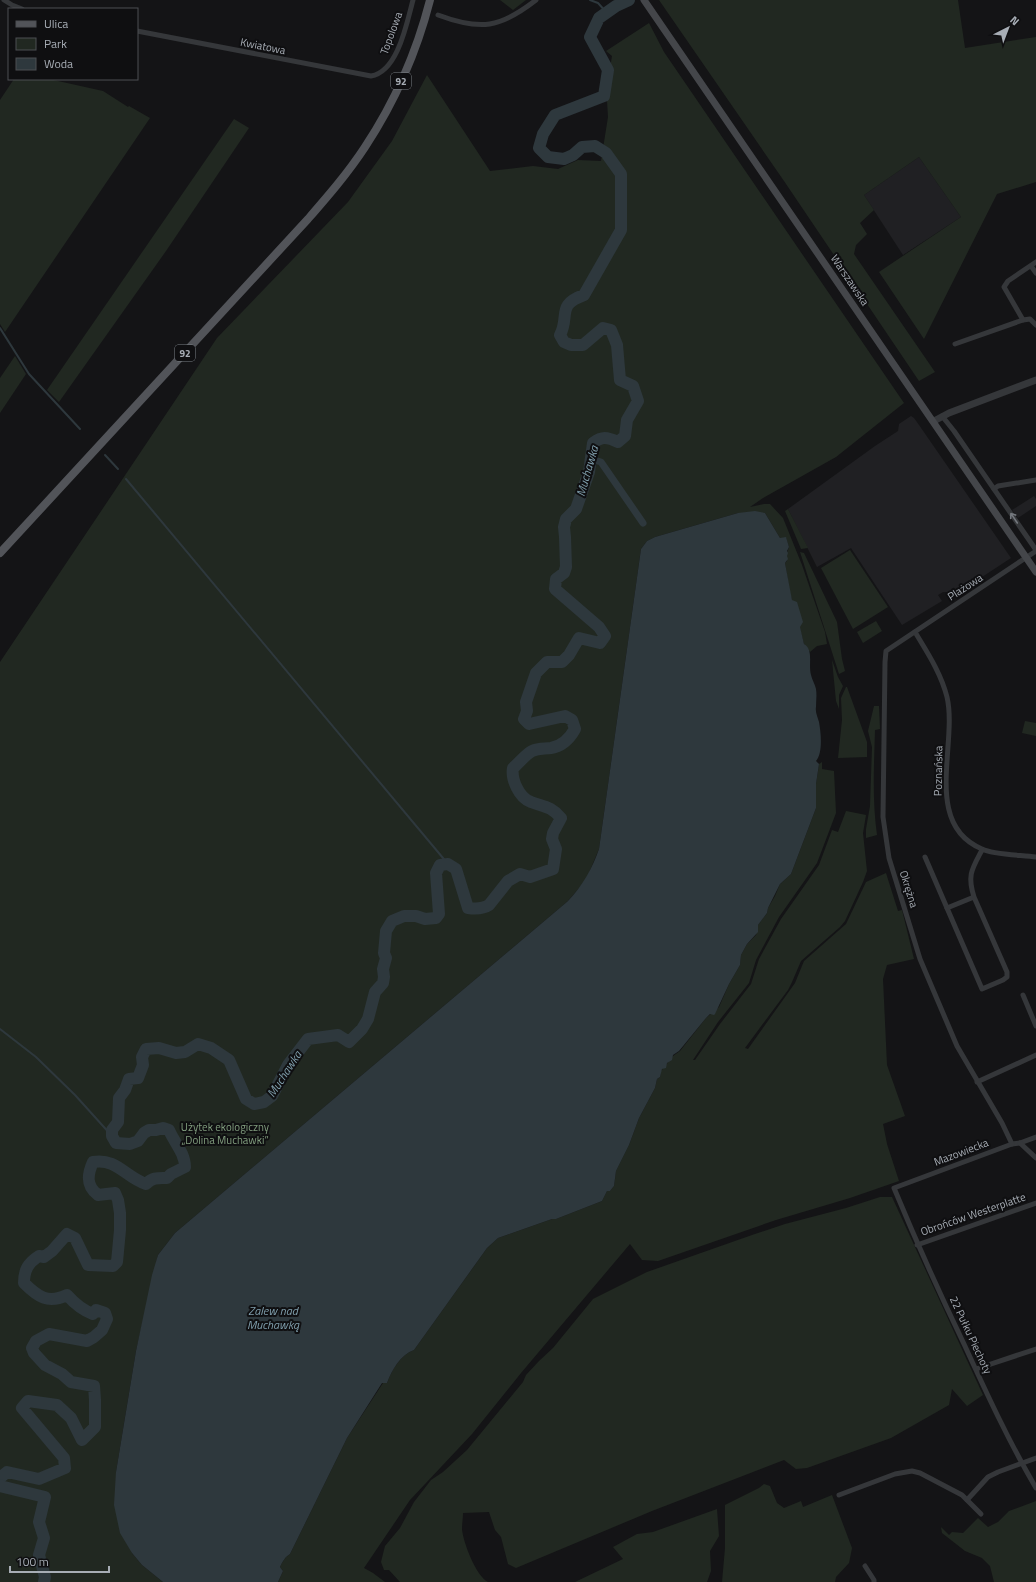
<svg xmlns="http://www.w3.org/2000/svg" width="1036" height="1582" viewBox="0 0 1036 1582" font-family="'Titillium Web',sans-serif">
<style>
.built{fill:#202023}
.green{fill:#212821}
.water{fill:#2e383d}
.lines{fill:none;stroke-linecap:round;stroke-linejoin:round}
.stream{stroke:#2e383d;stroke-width:2}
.canal{stroke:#2e383d;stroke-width:7}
.river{stroke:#2e383d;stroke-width:12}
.minor{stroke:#35373a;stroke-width:5}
.tertiary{stroke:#35373a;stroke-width:7}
.secondary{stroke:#44464a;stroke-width:7}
.primary{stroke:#525459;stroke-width:8}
.oneway{stroke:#74787e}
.labels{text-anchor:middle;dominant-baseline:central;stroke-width:4;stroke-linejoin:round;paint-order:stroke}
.shield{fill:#0f0f11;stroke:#797e84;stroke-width:1}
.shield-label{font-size:10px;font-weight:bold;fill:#a7adb5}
.street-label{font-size:11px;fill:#a7adb5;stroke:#0f0f11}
.park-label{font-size:11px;fill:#829e7f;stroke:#0f0f11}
.water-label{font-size:12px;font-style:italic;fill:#809fad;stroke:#0f0f11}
</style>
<rect width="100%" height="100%" fill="#141416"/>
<g class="built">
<polygon points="919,157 961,217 903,255 864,195"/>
<polygon points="911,416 914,418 919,425 1011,558 953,596 950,592 943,592 938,595 942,601 902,625 851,548 817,567 788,509 875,446 898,431 899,424"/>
<polygon points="1034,496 1036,499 1036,506 1018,518 1012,510"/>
</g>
<g class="green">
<polygon points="500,0 526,0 513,10"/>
<polygon points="659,0 958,0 965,48 1036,37 1036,182 997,194 924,339 879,272 961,217 919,157 864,195 874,210 860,223 867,234 856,245 854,254 935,372 919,381 784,181"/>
<polygon points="649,23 664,52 904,403 836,457 763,498 750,507 764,504 770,504 783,518 802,565 825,632 827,644 817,646 810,652 804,644 790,593 785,563 787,561 786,556 789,547 786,538 780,538 765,513 738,513 655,537 647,541 641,549 599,849 586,880 568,901 175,1233 158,1255 136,1351 116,1472 132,1553 142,1565 163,1582 0,1582 0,662 217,338 348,202 392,141 427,75 490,171 533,166 558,169 578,160 601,161 608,117 606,84 610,68 612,56 606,51"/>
<polygon points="14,79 49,79 103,91 128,107 129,106 150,118 5,332 0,324 0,100"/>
<polygon points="234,119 249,128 166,251 59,402 47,390"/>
<polygon points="15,356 26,374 0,413 0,378"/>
<polygon points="788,509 808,548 801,549 785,511"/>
<polygon points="850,550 888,607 853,629 821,568"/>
<polygon points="800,552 804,553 837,622 842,659 845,671 839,674"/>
<polygon points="876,621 882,631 863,643 857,632"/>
<polygon points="832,660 838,677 843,686 839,695 839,709 836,701"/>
<polygon points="846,687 847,687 867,742 867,757 838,758 842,720 841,698"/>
<path d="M 874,706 L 879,706 L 880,729 L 875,730 C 874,765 872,800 877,835 L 866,838 L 866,829 L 870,806 L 872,747 L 868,731 Z"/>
<polygon points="1025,721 1036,723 1036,736 1022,733"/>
<path d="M 822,762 L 822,769 L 834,771 L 836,813 L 817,863 L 779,917 L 756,960 L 749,983 L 718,1022 L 693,1060 L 695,1060 L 720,1024 L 751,984 L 759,959 L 781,919 L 819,865 L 832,830 L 838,832 L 846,811 L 866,815 L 863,833 L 867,871 L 863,882 L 845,921 L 840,927 L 801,961 L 792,982 L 788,990 L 745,1048 L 748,1049 L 795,983 L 804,961 L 846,924 L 866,882 L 886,873 L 898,911 L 902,910 L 903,914 L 914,959 L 887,965 L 883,979 L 887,1065 L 905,1116 L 883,1124 L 887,1144 L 899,1181 L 850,1198 L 776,1220 L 658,1261 L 642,1260 L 630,1244 L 521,1373 L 472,1434 L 410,1500 L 364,1568 L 373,1573 L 385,1582 L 278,1582 L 283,1571 L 280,1567 C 283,1561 285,1557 290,1554 L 347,1438 L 383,1383 L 387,1383 C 392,1370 400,1355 414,1350 L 487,1248 L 498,1238 L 552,1219 L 556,1219 L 602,1201 L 607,1191 L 610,1191 L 614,1186 L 616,1171 L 629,1145 L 639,1118 L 655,1088 L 657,1079 L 660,1077 L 661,1071 L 673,1056 L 680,1051 L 706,1018 L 719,1007 L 729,984 L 740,965 L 741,955 L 747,944 L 756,935 L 758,925 L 767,913 L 768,908 L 775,896 L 780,884 L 791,874 L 816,808 L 816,784 L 819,764 Z"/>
<path d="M 880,1197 L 892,1197 L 983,1395 L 967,1406 L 952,1389 L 949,1405 L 891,1438 L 807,1468 L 796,1469 L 784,1460 L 652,1511 L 516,1568 L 508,1564 L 501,1537 L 495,1530 L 489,1512 L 463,1513 C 463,1518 462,1524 462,1529 C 463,1542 476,1576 488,1582 L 400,1582 L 389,1570 L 384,1570 L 381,1562 L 385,1546 L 400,1528 L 414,1502 L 431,1480 L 443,1472 L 467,1450 L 523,1382 L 526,1375 L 539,1361 L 553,1348 L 593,1299 L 647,1272 L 752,1235 L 785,1224 L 846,1208 Z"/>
<polygon points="764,1484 770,1486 777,1503 784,1508 801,1501 803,1507 832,1495 852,1548 849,1563 836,1577 835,1582 722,1582 725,1548 725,1505 759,1488"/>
<polygon points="1036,1501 1036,1582 994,1582 990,1566 982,1558 965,1551 942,1533 941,1527 949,1535 952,1532 963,1533 978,1518 988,1527 998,1522 1009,1511"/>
<polygon points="717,1509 719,1536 710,1551 711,1571 707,1582 575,1582 623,1559 613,1547 637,1534 653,1532"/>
</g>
<path class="water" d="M 755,511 L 765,513 L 780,538 L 786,537 L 789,547 L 787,551 L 788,553 L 787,556 L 788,559 L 785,563 L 792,600 L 797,602 L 803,622 L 800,627 L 804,644 C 814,650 808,664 811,675 C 812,680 815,684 816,689 C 817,696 816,701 816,707 C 815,712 818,718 819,722 C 821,733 823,753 816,761 L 819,764 L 816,784 L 816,808 L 791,874 L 780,884 L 768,908 L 767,913 L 758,925 L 758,932 L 747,944 L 741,955 L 740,965 L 729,984 L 715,1014 L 714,1015 L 710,1014 L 706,1018 L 679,1051 L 673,1055 L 672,1060 L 667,1063 L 666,1068 L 662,1069 L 660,1077 L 657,1079 L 655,1088 L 639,1118 L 629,1145 L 616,1171 L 614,1186 L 610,1191 L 607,1191 L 602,1201 L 556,1219 L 552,1219 L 498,1238 L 487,1248 L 414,1350 C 400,1355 392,1370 387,1383 L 382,1383 L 347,1438 L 290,1554 C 285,1557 283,1561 280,1567 L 283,1571 L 278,1582 L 163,1582 L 142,1565 L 132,1553 L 120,1533 L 114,1505 L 116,1472 L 136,1351 L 152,1275 L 158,1255 L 175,1233 L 568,901 C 583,885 592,869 599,849 L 641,549 L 647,541 L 655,537 L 738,513 Z"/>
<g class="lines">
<g class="stream">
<polyline points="590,0 598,3 607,13"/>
<polyline points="0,328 29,374 80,429"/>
<polyline points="105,455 118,469"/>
<polyline points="126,479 448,864"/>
<polyline points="0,1029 36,1057 75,1095 112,1136"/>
</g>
<polyline class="canal" points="591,459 601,462 643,523"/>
<g class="river">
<path d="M 0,1478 L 7,1472 L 39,1479 L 65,1468 L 64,1458 L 22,1408 L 28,1401 L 57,1405 L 71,1418 L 82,1440 L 95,1427 L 95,1400 L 94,1386 L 71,1382 L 62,1374 L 45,1365 L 34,1353 L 32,1348 L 36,1341 L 49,1334 L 87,1341 L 94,1337 L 102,1330 L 107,1319 L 105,1313 L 96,1310 L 93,1314 C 82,1310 75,1304 67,1295 C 48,1304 38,1297 24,1283 C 24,1270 28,1263 39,1256 L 44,1257 L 52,1251 L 67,1234 L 75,1238 L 88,1265 L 113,1266 L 117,1262 L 120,1230 L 120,1213 L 118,1200 L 115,1193 L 98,1195 C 86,1186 87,1175 93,1162 C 117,1158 125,1177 146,1184 C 153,1177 158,1178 167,1178 L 171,1174 L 185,1167 C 185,1153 174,1142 169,1130 L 163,1128 L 156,1130 L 149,1130 L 144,1133 L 138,1141 L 130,1144 L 116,1143 L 112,1136 L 112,1130 L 118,1122 L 119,1098 L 125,1090 L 129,1079 L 138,1078 L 143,1065 L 142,1057 L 146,1049 L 159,1048 L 176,1053 L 185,1052 L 198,1044 L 211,1048 L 229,1060 L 246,1099 L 254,1104 L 264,1102 L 272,1096 L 288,1065 L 308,1039 L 338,1035 L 349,1042 L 362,1029 L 368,1019 L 375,992 L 383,983 L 384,977 L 383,969 L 386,958 L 384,953 L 386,931 L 392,921 L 404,916 L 416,916 L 425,919 L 436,918 L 439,914 L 436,873 L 440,865 L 448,864 L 456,869 L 468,908 C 476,909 483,909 489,905 L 508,881 L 520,874 L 530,877 L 553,869 L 556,849 L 552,839 L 553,833 L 561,818 C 551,806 544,807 531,802 C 519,798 511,779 513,768 C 519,763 525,755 532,751 C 539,748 544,749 551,748 C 563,746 570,738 575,729 L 572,720 L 565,716 L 529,724 L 524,719 L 527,711 L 526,702 L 536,673 L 547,662 L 562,662 L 569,655 L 579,638 L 600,643 L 605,636 L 599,627 L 555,589 L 556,579 L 564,573 L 566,567 L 565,537 L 564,527 L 566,519 L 576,509 L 589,472 L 593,443 C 602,436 607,437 618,442 L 625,436 L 627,420 L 638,401 L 633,386 L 620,380 L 617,345 L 611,330 L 603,328 L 583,345 L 571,345 L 564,342 L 560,335 C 570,316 556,305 584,295 L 621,230 L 621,174 L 606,153 L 595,146 L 582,147 L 573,155 L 564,159 L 548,157 L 539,148 L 543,134 L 555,115 L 604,96 L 608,70 L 590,37 L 599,18 L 616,6 L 629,0"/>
<polyline points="0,1485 0,1486 45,1497 39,1522 44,1538 39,1555 45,1577 44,1582"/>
</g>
<g class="minor">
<polyline points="4,0 12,5 22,9"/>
<path d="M 438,15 C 481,31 500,28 536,0"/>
<path d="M 137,31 L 371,76 C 398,72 407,22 413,0"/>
<polyline points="1036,262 1008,281 1004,287 1023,320 1030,319 1036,325"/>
<polyline points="1031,266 1036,273"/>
<polyline points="955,344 1023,320"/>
<polyline points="942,416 954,431 1036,550"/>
<polyline points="994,489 998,486 1036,480"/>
<path d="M 915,632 C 927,652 941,673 947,697 C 958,744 922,824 982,849 C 994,855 1022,855 1036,857"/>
<polyline points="925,857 947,908"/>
<path d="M 974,897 L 1007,972 L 1007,977 L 1003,980 L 982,989 L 947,908 L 974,897 C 967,875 972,869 982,850"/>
<polyline points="1023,995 1036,1026"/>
<polyline points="977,1082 1036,1055"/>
<path d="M 1036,1137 L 1020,1143 L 1012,1144 L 894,1188 C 916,1241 939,1292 964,1344 C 986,1392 1009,1442 1036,1488"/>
<polyline points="1020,1143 1036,1158"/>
<polyline points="1012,1144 1002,1123 957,1046 920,959 889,858 883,817 885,662 886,651 1036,551"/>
<polyline points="917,1245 1036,1203"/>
<polyline points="976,1369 1036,1349"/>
<polyline points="839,1495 895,1474 912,1471 920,1473 962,1495 981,1514"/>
<polyline points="967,1500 988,1477 998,1472 1036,1458"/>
<polyline points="865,1566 874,1580 874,1582"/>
</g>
<polyline class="tertiary" points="934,421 949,413 1036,380"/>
<polyline class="secondary" points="644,0 1036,572"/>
<path class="primary" d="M 0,553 L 308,219 C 328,196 348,173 365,147 C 394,103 417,51 430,0"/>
</g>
<defs><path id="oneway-shaft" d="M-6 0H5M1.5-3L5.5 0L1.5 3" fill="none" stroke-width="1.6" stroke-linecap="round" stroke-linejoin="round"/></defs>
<use class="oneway" href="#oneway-shaft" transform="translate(1014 518) rotate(-124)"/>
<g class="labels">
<g class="shield">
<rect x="391" y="73" width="20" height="16" rx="3"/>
<rect x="175" y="345" width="20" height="16" rx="3"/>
</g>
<g class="shield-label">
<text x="401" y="81">92</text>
<text x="185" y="353">92</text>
</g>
<g class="street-label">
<text transform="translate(391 33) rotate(-70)">Topolowa</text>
<text transform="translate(263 46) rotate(11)">Kwiatowa</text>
<text transform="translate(850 280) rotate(56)">Warszawska</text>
<text transform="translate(965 587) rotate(-33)">Plażowa</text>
<text transform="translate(938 771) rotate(-89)">Poznańska</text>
<text transform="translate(909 889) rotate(73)">Okrężna</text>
<text transform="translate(961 1152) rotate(-21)">Mazowiecka</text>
<text transform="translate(973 1214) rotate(-19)">Obrońców Westerplatte</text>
<text transform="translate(971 1335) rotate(65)">22 Pułku Piechoty</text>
</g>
<g class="park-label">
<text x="225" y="1127">Użytek ekologiczny<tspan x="225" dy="13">„Dolina Muchawki”</tspan></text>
</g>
<g class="water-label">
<text transform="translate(587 471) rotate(-74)">Muchawka</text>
<text transform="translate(284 1074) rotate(-57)">Muchawka</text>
<text x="273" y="1310">Zalew nad<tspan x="273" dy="14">Muchawką</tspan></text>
</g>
</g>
<rect x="8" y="8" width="130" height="72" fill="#0f0f11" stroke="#4c4e53"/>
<rect x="16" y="21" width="20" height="6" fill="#525459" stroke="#4c4e53"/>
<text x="44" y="28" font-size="12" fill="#a7adb5">Ulica</text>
<rect x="16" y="38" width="20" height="12" fill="#212821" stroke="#4c4e53"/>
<text x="44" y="48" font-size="12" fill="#a7adb5">Park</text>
<rect x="16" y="58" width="20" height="12" fill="#2e383d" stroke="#4c4e53"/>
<text x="44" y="68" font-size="12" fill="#a7adb5">Woda</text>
<g transform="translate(1008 28) rotate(42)" stroke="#0f0f11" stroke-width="3" paint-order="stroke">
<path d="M0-3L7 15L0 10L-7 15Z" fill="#a7adb5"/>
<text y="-6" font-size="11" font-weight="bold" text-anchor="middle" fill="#a7adb5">N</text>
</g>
<path d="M10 1566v6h99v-6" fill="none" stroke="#a7adb5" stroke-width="2"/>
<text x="16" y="1566" font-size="12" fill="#a7adb5" stroke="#0f0f11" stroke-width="3" paint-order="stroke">100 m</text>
</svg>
